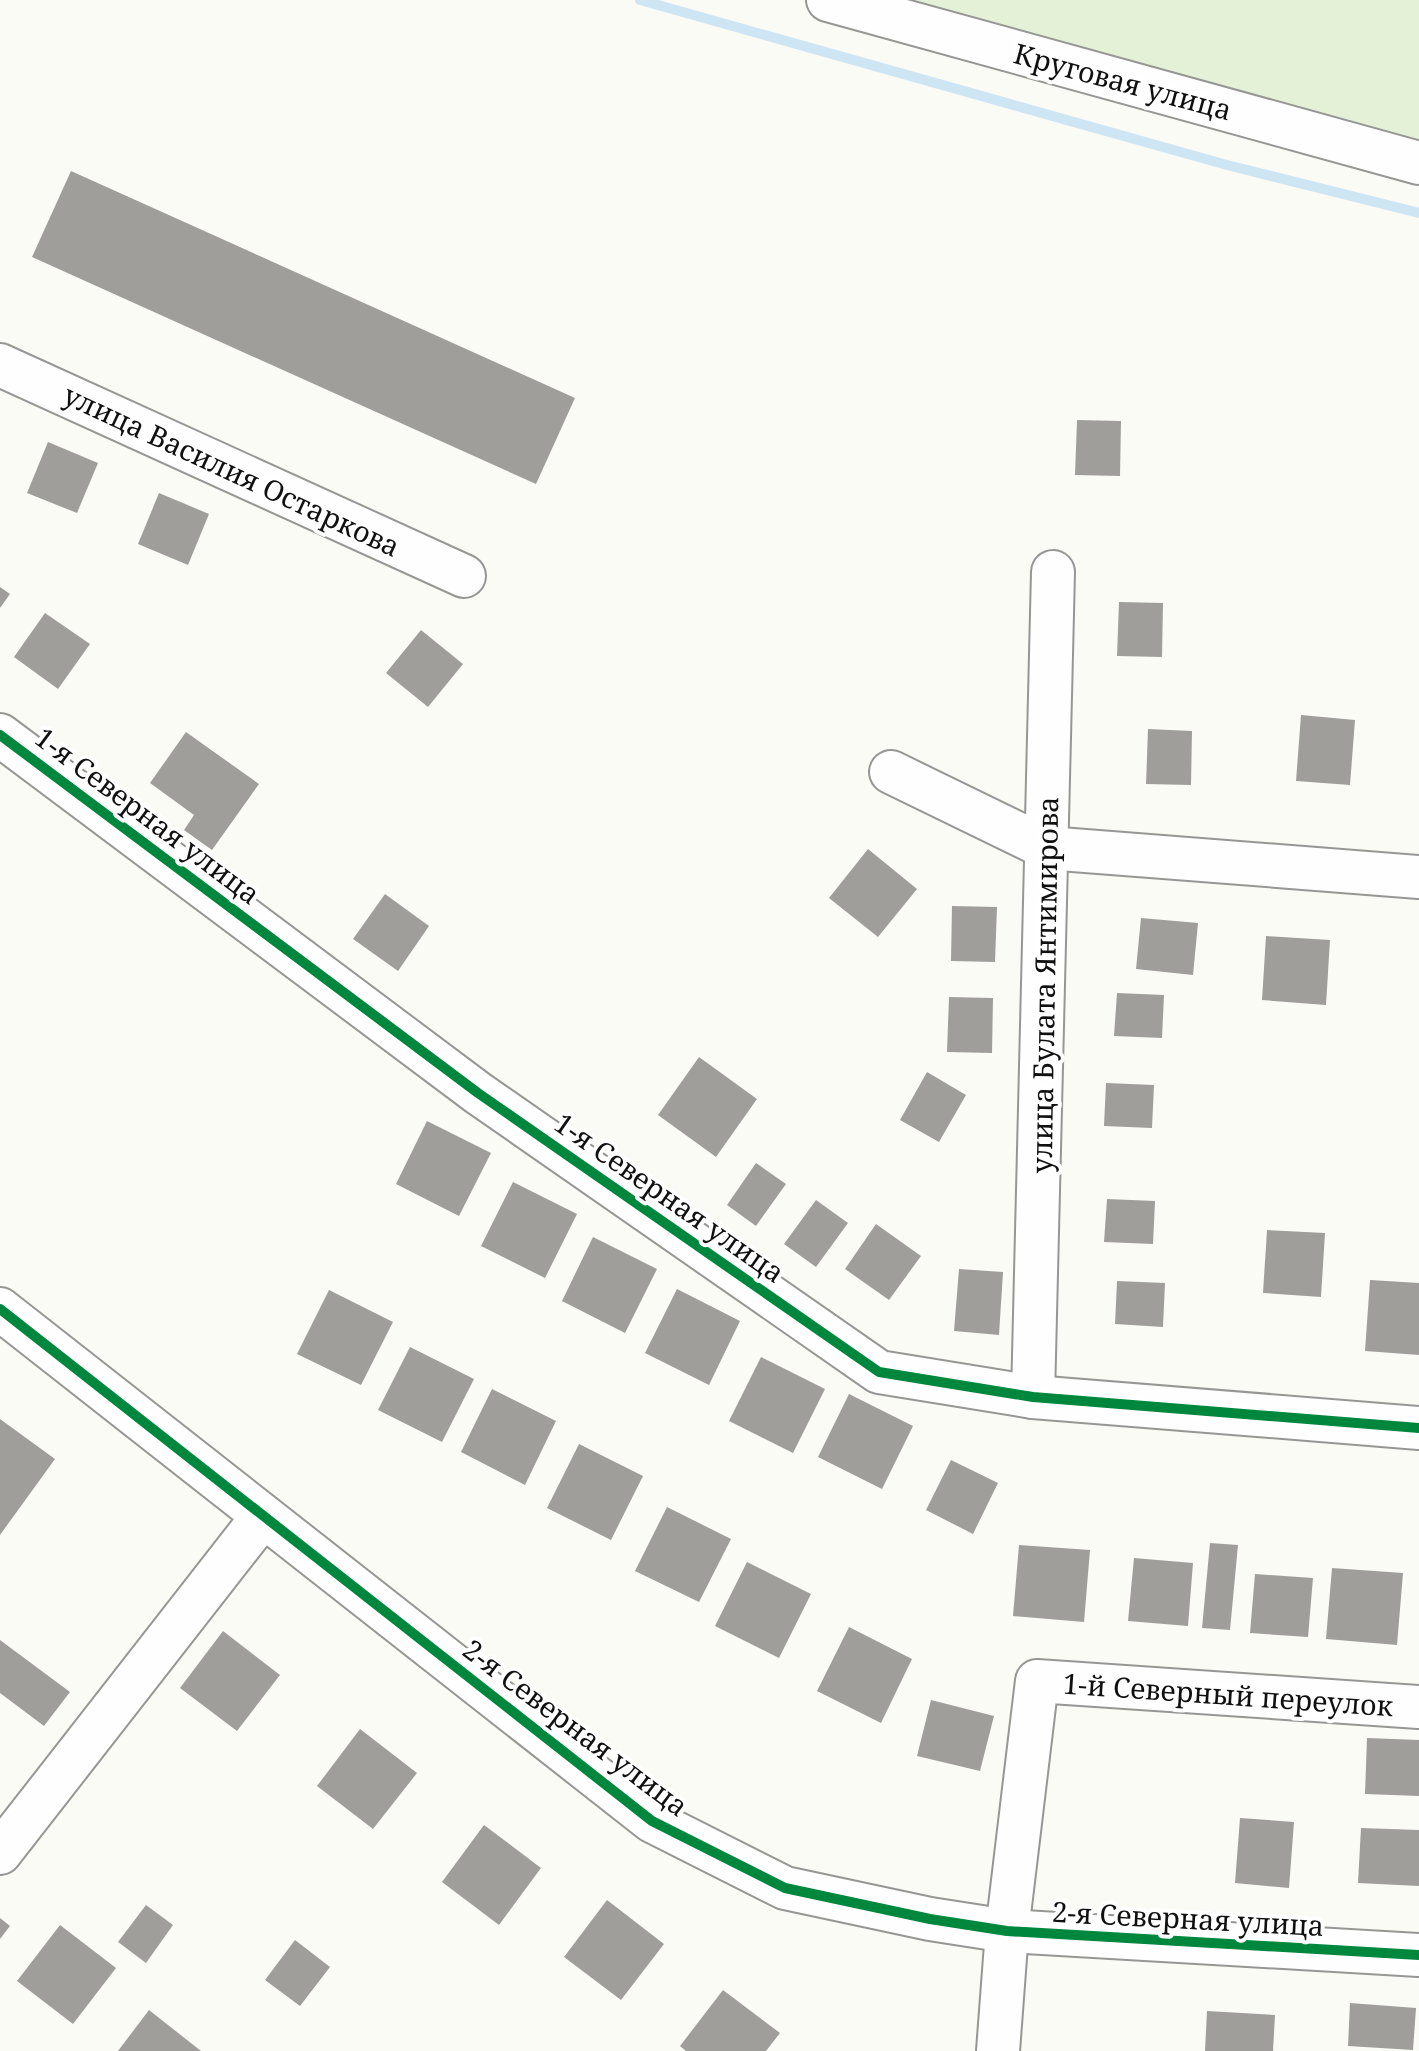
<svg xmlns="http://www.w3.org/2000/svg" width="1419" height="2051" viewBox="0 0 1419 2051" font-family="'Noto Serif',serif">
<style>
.green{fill:#e4f1d7}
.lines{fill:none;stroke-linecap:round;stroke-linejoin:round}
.stream{stroke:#cee5f4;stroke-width:10}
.building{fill:#9f9e9b}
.minor-casing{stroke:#969694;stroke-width:46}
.minor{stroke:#fefefe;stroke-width:42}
.cycleway-casing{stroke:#fff;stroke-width:15}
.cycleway{stroke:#00873e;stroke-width:10}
.labels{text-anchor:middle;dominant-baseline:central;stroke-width:8;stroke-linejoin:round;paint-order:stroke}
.street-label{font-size:28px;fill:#101010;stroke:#fff}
</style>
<rect width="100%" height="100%" fill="#fbfbf6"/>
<polygon class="green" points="905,0 1419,0 1419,143"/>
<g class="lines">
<polyline class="stream" points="640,0 1227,165 1419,213"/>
</g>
<g class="building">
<polygon points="71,171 575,398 536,484 32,257"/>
<polygon points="1077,420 1121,421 1120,476 1075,475"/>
<polygon points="48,442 98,463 77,513 27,493"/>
<polygon points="159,493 209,514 188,565 138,544"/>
<polygon points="0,587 10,594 0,608"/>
<polygon points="1119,602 1163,603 1162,657 1117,656"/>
<polygon points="45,613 90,644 58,689 14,657"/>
<polygon points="421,630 463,664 428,707 386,673"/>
<polygon points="1301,715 1355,720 1350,785 1296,781"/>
<polygon points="1148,729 1192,731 1191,785 1146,784"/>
<polygon points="186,732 259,784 212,850 184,830 194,815 150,783"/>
<polygon points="868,849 917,889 878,937 829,898"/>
<polygon points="385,894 429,926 398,971 353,939"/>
<polygon points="952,906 997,907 995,962 951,961"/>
<polygon points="1141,918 1198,923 1193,975 1136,969"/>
<polygon points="1266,936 1330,940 1326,1005 1262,1000"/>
<polygon points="1117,993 1164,995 1162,1038 1114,1036"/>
<polygon points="949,997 993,998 992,1053 947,1052"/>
<polygon points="699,1057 757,1099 716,1157 658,1115"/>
<polygon points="927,1072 966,1095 939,1142 900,1120"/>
<polygon points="1106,1083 1154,1085 1152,1128 1104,1126"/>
<polygon points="427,1121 491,1153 459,1216 396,1184"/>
<polygon points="756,1163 786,1184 756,1226 727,1205"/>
<polygon points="513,1182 577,1214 545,1278 481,1246"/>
<polygon points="1107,1199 1155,1201 1153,1244 1104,1242"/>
<polygon points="816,1200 848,1223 816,1267 784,1244"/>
<polygon points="876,1224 921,1256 889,1300 845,1269"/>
<polygon points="1267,1230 1325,1233 1321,1297 1263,1293"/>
<polygon points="593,1237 657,1269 625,1333 562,1301"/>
<polygon points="959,1269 1003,1272 999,1335 954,1331"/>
<polygon points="1370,1280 1419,1283 1419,1355 1365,1351"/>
<polygon points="1117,1281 1165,1283 1163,1327 1115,1324"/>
<polygon points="677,1289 740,1321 709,1385 645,1353"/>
<polygon points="329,1290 393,1322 361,1385 297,1354"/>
<polygon points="410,1347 474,1379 442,1442 378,1410"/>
<polygon points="761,1357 825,1389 793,1453 729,1421"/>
<polygon points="492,1389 556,1421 525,1485 461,1452"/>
<polygon points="849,1394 913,1426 882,1489 818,1457"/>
<polygon points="0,1419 55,1459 0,1535"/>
<polygon points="579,1444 643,1476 611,1540 547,1508"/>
<polygon points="951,1460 998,1483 973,1534 926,1510"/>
<polygon points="667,1507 731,1539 699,1602 635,1571"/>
<polygon points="1210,1543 1238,1545 1230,1630 1202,1628"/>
<polygon points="1019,1545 1090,1550 1084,1622 1013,1616"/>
<polygon points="1134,1558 1193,1563 1188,1626 1128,1621"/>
<polygon points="747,1562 811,1594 779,1658 715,1626"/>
<polygon points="1332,1568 1403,1573 1397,1645 1326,1639"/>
<polygon points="1255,1574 1313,1578 1308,1637 1250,1633"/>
<polygon points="849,1627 912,1659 881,1723 817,1691"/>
<polygon points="223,1631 280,1675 237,1731 180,1688"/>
<polygon points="0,1640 70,1692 44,1726 0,1693"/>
<polygon points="931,1700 994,1716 980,1771 917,1756"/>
<polygon points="360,1729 417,1773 373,1829 317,1786"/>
<polygon points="1367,1738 1419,1740 1419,1796 1365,1794"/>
<polygon points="1240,1818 1294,1822 1289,1888 1235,1883"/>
<polygon points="484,1825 541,1868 499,1925 442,1882"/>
<polygon points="1361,1828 1419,1830 1419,1886 1358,1883"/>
<polygon points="607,1900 664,1944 621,2000 564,1957"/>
<polygon points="146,1905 173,1925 146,1963 118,1942"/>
<polygon points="0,1918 10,1926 0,1939"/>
<polygon points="60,1925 116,1968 73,2024 17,1981"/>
<polygon points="295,1940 330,1967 300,2006 265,1980"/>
<polygon points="723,1990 780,2033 766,2051 686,2051 680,2046"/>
<polygon points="1350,2003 1416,2008 1413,2050 1348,2046"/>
<polygon points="149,2010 201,2051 118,2051"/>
<polygon points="1207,2011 1275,2015 1273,2051 1205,2051"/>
</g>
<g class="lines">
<defs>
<g id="minor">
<polyline points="828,0 1419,163"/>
<polyline points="0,365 464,576"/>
<polyline points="0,735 478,1093 879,1372 1033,1397 1419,1428"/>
<polyline points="891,772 1047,848 1419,877"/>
<polyline points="0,1309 652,1821 785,1888 930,1919 1007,1931 1419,1955"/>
<polyline points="1033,1397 1053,572"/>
<polyline points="0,1853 263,1516"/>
<polyline points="998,2051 1007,1931 1037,1681 1419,1707"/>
</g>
</defs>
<use href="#minor" class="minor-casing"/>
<use href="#minor" class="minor"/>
<defs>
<g id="cycleway">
<polyline points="0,735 478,1093 879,1372 1033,1397 1419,1428"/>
<polyline points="0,1309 652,1821 785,1888 930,1919 1007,1931 1419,1955"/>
</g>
</defs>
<use href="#cycleway" class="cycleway-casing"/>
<use href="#cycleway" class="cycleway"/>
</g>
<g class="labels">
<g class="street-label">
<text transform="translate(1123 81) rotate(15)">Круговая улица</text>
<text transform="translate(232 470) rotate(25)">улица Василия Остаркова</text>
<text transform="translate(148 815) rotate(37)">1-я Северная улица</text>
<text transform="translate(1044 985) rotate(-89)">улица Булата Янтимирова</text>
<text transform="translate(670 1197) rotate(35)">1-я Северная улица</text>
<text transform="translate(1228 1694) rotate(4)">1-й Северный переулок</text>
<text transform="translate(576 1727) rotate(37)">2-я Северная улица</text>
<text transform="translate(1188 1918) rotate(3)">2-я Северная улица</text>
</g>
</g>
</svg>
